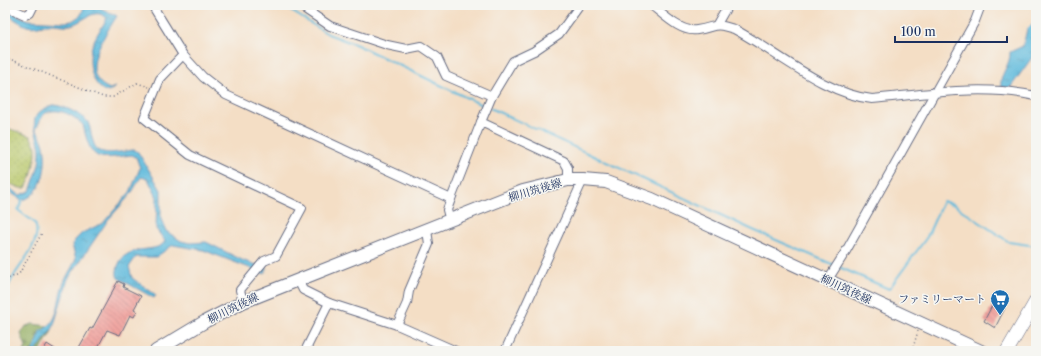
<svg xmlns="http://www.w3.org/2000/svg" width="1041" height="356" viewBox="0 0 1041 356" font-family="'Libre Caslon Text','Noto Serif JP',serif">
<style>
.grass{fill:url(#grass-dots);stroke:#6a7c64}
.forest{fill:url(#forest-firs);stroke:#566e5e}
.water{fill:url(#water-ripples);stroke:#3d749d}
.lines{fill:none;stroke-linecap:round;stroke-linejoin:round}
.stream{stroke:#5fbadc;stroke-width:2}
.building{fill:url(#building-back-hatch)}
.minor-casing{stroke:#676c82;stroke-width:10}
.secondary-casing{stroke:#676c82;stroke-width:14}
.primary-casing{stroke:#676c82;stroke-width:14}
.path{stroke:#676c82;stroke-width:1.5;stroke-dasharray:1 3;stroke-linecap:butt}
.minor{stroke:#fff;stroke-width:8}
.secondary{stroke:#fff;stroke-width:12}
.primary{stroke:#fff;stroke-width:13}
.labels{text-anchor:middle;dominant-baseline:central;stroke-width:3;stroke-linejoin:round;paint-order:stroke}
.street-label{font-size:11px;fill:#1b2f5e;stroke:#f6f6f2}
.poi-label{font-size:11px;fill:#1b2f5e;stroke:#f6f6f2;text-anchor:end}
</style>
<defs>
<pattern id="grass-dots" width="8" height="8" patternUnits="userSpaceOnUse"><rect width="8" height="8" fill="#b9c86b"/><path d="M2 2h.1M6 6h.1" fill="none" stroke="#9eac5f" stroke-width="1.8" stroke-linecap="round"/></pattern>
<pattern id="forest-firs" width="22" height="20" patternUnits="userSpaceOnUse"><rect width="22" height="20" fill="#92ac5f"/><path d="M5 1l3.5 6h-7zM16 11l3.5 6h-7z" fill="#768c52"/></pattern>
<pattern id="water-ripples" width="26" height="14" patternUnits="userSpaceOnUse"><rect width="26" height="14" fill="#5fbadc"/><path d="M2 4q2-2 4 0t4 0M15 11q2-2 4 0t4 0" fill="none" stroke="#4e98b6"/></pattern>
<pattern id="building-back-hatch" width="6" height="6" patternUnits="userSpaceOnUse"><rect width="6" height="6" fill="#f09b96"/><path d="M-1 5l2 2M0 0l6 6M5-1l2 2" fill="none" stroke="#c27f7e"/></pattern>
</defs>
<rect width="100%" height="100%" fill="#f6f6f2"/>
<filter id="ink" filterUnits="userSpaceOnUse"><feTurbulence type="fractalNoise" baseFrequency=".025" numOctaves="2"/><feDisplacementMap in="SourceGraphic" scale="8" xChannelSelector="R" yChannelSelector="G"/><feConvolveMatrix kernelMatrix="1 2 1 2 8 2 1 2 1" color-interpolation-filters="sRGB"/></filter>
<filter id="wash" filterUnits="userSpaceOnUse"><feTurbulence type="fractalNoise" baseFrequency=".012" numOctaves="4" result="noise"/><feDisplacementMap in="SourceGraphic" scale="16" xChannelSelector="R" yChannelSelector="G"/><feGaussianBlur stdDeviation="0.9" result="paint"/><feColorMatrix in="noise" values="0 0 0 0 0 0 0 0 0 0 0 0 0 0 0 0 0 1.4 0 .05"/><feComposite in="paint" operator="in"/></filter>
<g filter="url(#wash)">
<rect width="100%" height="100%" fill="#f4dec5"/>
<polygon class="grass" points="10,129 30,136 36,147 36,155 31,177 26,188 20,188 5,182 5,131"/>
<polygon class="forest" points="32,324 49,326 52,331 40,351 24,351 26,347 21,334 26,326"/>
<g class="water">
<path d="M 85,5 L 94,5 L 117,16 C 105,35 76,75 110,89 L 115,87 L 109,92 C 92,89 88,65 91,50 C 93,40 100,30 105,22 L 107,18 C 94,6 83,23 70,25 C 63,26 56,23 48,24 C 41,25 34,28 27,26 C 19,23 12,17 5,13 L 5,9 L 28,20 L 64,22 L 72,21 L 81,15 Z"/>
<path d="M 1036,7 L 1036,49 L 1031,59 L 1010,88 L 1001,87 C 999,74 1011,65 1010,52 L 1023,46 L 1027,29 L 1035,21 Z"/>
<path d="M 53,105 C 66,106 80,114 88,122 C 91,129 91,137 94,144 C 99,159 124,150 135,150 L 138,152 L 161,190 L 161,219 L 166,231 L 181,241 L 190,243 L 206,242 L 244,261 L 267,268 L 265,274 L 203,250 L 173,245 L 156,257 L 136,257 L 129,267 L 132,278 L 156,295 L 154,298 L 118,278 C 116,274 117,270 118,266 C 126,242 158,255 165,241 L 156,229 L 157,197 L 148,179 L 141,177 L 131,194 L 108,220 L 68,279 L 53,328 L 36,351 L 32,351 L 38,340 L 40,331 C 61,322 56,303 63,285 C 66,276 72,268 76,259 L 72,245 L 75,240 L 82,233 L 103,223 L 130,192 L 140,168 L 136,157 L 132,155 C 96,159 92,163 83,125 C 73,115 56,105 43,115 L 36,129 C 39,134 43,141 44,146 C 48,164 43,196 22,200 L 5,189 L 5,186 L 20,195 L 30,191 C 34,179 40,167 40,154 C 41,134 20,116 53,105 Z"/>
</g>
<g class="lines">
<g class="stream">
<polyline points="277,5 288,9 328,34 357,45 486,107"/>
<polyline points="490,108 753,230 834,265"/>
<polyline points="839,267 889,289 927,237 943,201 954,205 1009,242 1036,246"/>
<path d="M 5,294 C 8,287 11,280 15,274 C 23,261 42,240 35,223 L 18,210 L 22,200"/>
</g>
</g>
<g id="blocks">
<g class="building">
<polygon points="118,281 124,284 123,287 141,296 134,309 137,311 134,317 130,315 120,335 107,330 96,351 77,351 90,328 92,329"/>
<polygon points="994,302 1005,308 995,328 984,321"/>
<polygon points="47,344 58,351 43,351"/>
</g>
</g>
</g>
<g filter="url(#ink)">
<use href="#blocks" fill-opacity="0" stroke="#676c82" stroke-width="1"/>
<g class="lines">
<defs>
<g id="minor">
<polyline points="152,5 183,55 203,77 226,95 451,199 447,210 450,221"/>
<polyline points="299,5 330,26 387,45 406,49 421,46 437,57 446,76 492,96"/>
<path d="M 651,5 C 663,14 681,33 697,30 C 717,27 712,22 734,29 C 776,51 824,94 872,99 C 926,94 983,84 1036,96"/>
<polyline points="5,6 25,15 30,13 34,5"/>
<polyline points="717,24 728,5"/>
<polyline points="183,55 160,79 144,118 190,155 302,208 276,256 264,261 240,290 243,302"/>
<polyline points="481,122 492,96 513,61 534,51 559,34 580,5"/>
<polyline points="451,199 481,122 564,161 568,168 568,180"/>
<polyline points="298,280 303,290 329,303 397,325 456,351"/>
<polyline points="827,281 846,251 975,21 981,5"/>
<polyline points="397,325 407,303 409,291 429,244 427,230"/>
<polyline points="305,351 329,303"/>
<polyline points="505,351 583,180"/>
</g>
<polyline id="secondary" points="156,351 206,321 243,302 523,191 568,180 583,180 606,182 652,199 981,351"/>
<polyline id="primary" points="1007,351 1036,301"/>
</defs>
<use href="#minor" class="minor-casing"/>
<use href="#secondary" class="secondary-casing"/>
<use href="#primary" class="primary-casing"/>
<g class="path">
<polyline points="5,62 10,59 103,97 113,97 137,83 149,87"/>
<polyline points="5,280 19,274 42,233"/>
<polyline points="912,351 918,331"/>
</g>
<use href="#minor" class="minor"/>
<use href="#secondary" class="secondary"/>
<use href="#primary" class="primary"/>
</g>
</g>
<defs>
<symbol id="supermarket-pin" viewBox="-11 -11 22 30"><path d="M0 17L-7.5 6A9.5 9.5 0 1 1 7.5 6Z" fill="#1f6fb2" stroke="#f6f6f2"/><path d="M-6-5.5h2.5l.6 2H6L4.5 2H-2.5L-4.4-4H-6ZM-1.5 3.2a1.3 1.3 0 1 0 .1 0ZM3 3.2a1.3 1.3 0 1 0 .1 0Z" fill="#fff"/></symbol>
</defs>
<g fill-rule="evenodd">
<use href="#supermarket-pin" x="989" y="288" width="22" height="30"/>
</g>
<g class="labels">
<g class="street-label">
<text transform="translate(535 190) rotate(-17)">柳川筑後線</text>
<text transform="translate(846 289) rotate(25)">柳川筑後線</text>
<text transform="translate(233 308) rotate(-26)">柳川筑後線</text>
</g>
<g class="poi-label">
<text x="986" y="299">ファミリーマート</text>
</g>
</g>
<rect width="1041" height="356" fill="none" stroke="#f6f6f2" stroke-width="20"/>
<path d="M895 36v6h112v-6" fill="none" stroke="#1b2f5e" stroke-width="2"/>
<text x="901" y="36" font-size="12" fill="#1b2f5e" stroke="#f6f6f2" stroke-width="3" paint-order="stroke">100 m</text>
</svg>
